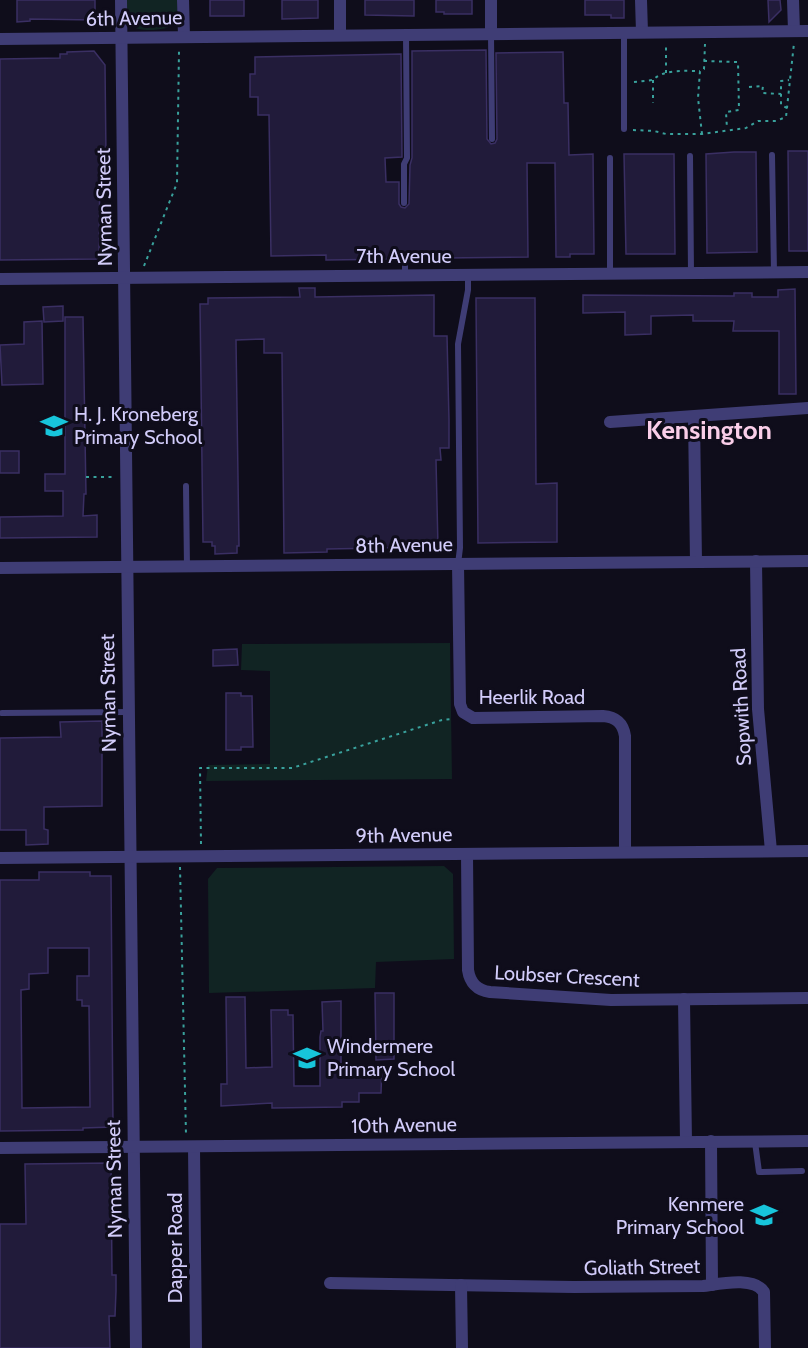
<svg xmlns="http://www.w3.org/2000/svg" width="808" height="1348" viewBox="0 0 808 1348" font-family="Cabin,sans-serif">
<style>
.green{fill:#112423}
.building{fill:#211b3a;stroke:#3a2f63;stroke-width:1.5;fill-rule:evenodd}
.lines{fill:none;stroke-linecap:round;stroke-linejoin:round}
.path{stroke:#39a19c;stroke-width:2;stroke-dasharray:3 4.5;stroke-linecap:butt}
.lane{stroke:#3f3d75;stroke-width:6}
.street{stroke:#3f3d75;stroke-width:12}
.labels{text-anchor:middle;dominant-baseline:central;stroke-width:6;stroke-linejoin:round;paint-order:stroke}
.street-label{font-size:20px;fill:#d2ccfa;stroke:#0f0d1b}
.poi-label{font-size:20px;fill:#d2ccfa;stroke:#0f0d1b;text-anchor:start}
.district-label{font-size:26px;font-weight:bold;fill:#facee9;stroke:#0f0d1b}
</style>
<rect width="100%" height="100%" fill="#0f0d1b"/>
<g class="green">
<path d="M 127,0 L 177,0 C 177,8 179,17 174,24 C 168,31 135,33 129,24 C 125,18 127,7 127,0 Z"/>
<polygon points="450,643 452,779 206,781 208,765 270,764 270,671 241,670 242,644"/>
<polygon points="444,866 453,874 454,959 376,962 375,988 209,993 208,879 217,868"/>
</g>
<g class="building">
<polygon points="17,0 95,0 95,20 30,19 30,21 17,22"/>
<rect x="210" y="0" width="34" height="16"/>
<polygon points="282,0 318,0 318,18 282,19"/>
<polygon points="365,0 414,0 414,16 365,15"/>
<polygon points="436,0 472,0 472,14 444,14 444,12 436,12"/>
<polygon points="585,0 624,0 624,18 611,18 611,15 585,15"/>
<polygon points="768,0 780,0 781,10 769,22"/>
<polygon points="486,50 487,139 491,144 495,143 497,139 496,53 563,52 564,103 568,103 569,155 593,154 594,254 570,254 570,257 556,257 555,163 527,163 528,257 444,258 444,262 410,262 410,257 406,254 402,255 400,259 326,260 326,255 271,256 269,115 258,115 258,97 250,97 250,74 255,74 255,57 401,54 402,157 385,158 386,182 399,182 399,204 401,207 405,208 409,204 410,165 412,158 412,51"/>
<polygon points="94,51 105,65 106,156 100,156 99,259 0,260 0,59 60,58 60,54 67,54 67,52"/>
<polygon points="788,151 808,151 808,251 789,251"/>
<polygon points="734,152 756,152 757,252 707,253 706,154"/>
<polygon points="624,154 674,154 675,254 626,254"/>
<polygon points="299,288 315,288 315,297 434,295 434,336 447,336 449,420 449,448 440,448 441,460 436,460 438,547 327,549 327,552 284,553 282,353 264,353 264,339 236,340 239,546 237,546 237,553 215,554 215,546 212,546 212,542 203,542 200,304 208,304 208,298 300,297"/>
<polygon points="795,289 796,394 779,394 779,331 733,331 734,321 693,321 693,315 651,316 651,334 625,335 625,312 583,313 583,295 734,296 734,293 752,293 752,297 778,297 778,290"/>
<polygon points="476,298 535,298 536,484 557,483 557,542 478,543"/>
<polygon points="63,306 63,321 44,322 43,307"/>
<polygon points="65,317 83,317 86,494 84,494 83,516 97,515 97,537 0,538 0,517 63,516 63,491 45,491 45,474 65,474"/>
<polygon points="42,321 43,384 2,385 0,345 24,344 24,322"/>
<rect x="0" y="451" width="19" height="22"/>
<polygon points="237,649 238,665 213,666 213,650"/>
<polygon points="226,693 241,693 241,696 252,696 253,747 241,747 241,750 226,750"/>
<polygon points="102,721 102,806 44,807 44,829 48,830 48,844 26,845 26,830 0,830 0,738 61,737 60,722"/>
<path d="M 39,872 L 90,872 L 90,876 L 111,876 L 113,1127 L 83,1128 L 83,1130 L 0,1131 L 0,880 L 39,880 ZM 48,948 L 89,948 L 89,976 L 77,976 L 77,1000 L 82,1000 L 82,1006 L 89,1006 L 90,1107 L 22,1108 L 21,990 L 29,989 L 29,974 L 48,973 Z"/>
<polygon points="375,993 394,993 394,1059 376,1060"/>
<polygon points="226,997 245,997 246,1068 272,1067 271,1010 288,1010 288,1015 293,1015 294,1086 320,1086 320,1037 321,1031 323,1031 322,1002 341,1001 341,1067 382,1066 381,1093 359,1093 359,1102 342,1102 342,1107 272,1108 272,1103 221,1106 221,1084 227,1084"/>
<polygon points="111,1163 112,1275 116,1275 116,1291 115,1316 109,1316 110,1348 0,1348 0,1224 26,1224 25,1164"/>
</g>
<g class="lines">
<g class="path">
<polyline points="704,61 738,62 739,110 726,112 727,129"/>
<polyline points="666,73 666,44"/>
<polyline points="653,80 653,103"/>
<path d="M 634,82 L 653,80 C 663,69 685,71 700,71"/>
<polyline points="749,87 763,86 762,93 781,94"/>
<polyline points="787,108 781,105 781,81 789,80"/>
<polyline points="633,130 654,131 666,134 702,134 746,128 758,121 776,121 786,117 794,43"/>
<polyline points="702,134 698,98 700,71 704,69 705,44"/>
<polyline points="144,266 177,183 179,51"/>
<polyline points="86,477 113,477"/>
<polyline points="201,844 200,768 292,768 442,720 453,719"/>
<polyline points="180,867 186,1135"/>
</g>
<g class="lane">
<polyline points="624,33 624,129"/>
<polyline points="491,34 492,139"/>
<polyline points="772,155 774,272"/>
<polyline points="690,156 691,273"/>
<polyline points="404,203 404,164 407,158 406,35"/>
<polyline points="405,259 405,275"/>
<polyline points="610,273 610,158"/>
<polyline points="186,486 187,567"/>
<polyline points="458,564 460,548 458,344 468,290 468,275"/>
<polyline points="2,713 128,712"/>
<polyline points="755,1142 759,1172 802,1171"/>
</g>
<g class="street">
<polyline points="121,0 136,1348"/>
<polyline points="183,0 184,37"/>
<polyline points="340,0 340,35"/>
<polyline points="491,0 491,34"/>
<polyline points="641,0 642,32"/>
<polyline points="793,0 794,31"/>
<polyline points="0,39 808,31"/>
<polyline points="0,279 808,272"/>
<polyline points="694,417 696,562"/>
<polyline points="610,422 808,408"/>
<polyline points="756,561 758,709 771,851"/>
<path d="M 458,564 L 460,704 L 463,712 L 473,718 L 603,716 C 616,717 623,723 625,736 L 625,852"/>
<polyline points="0,568 808,561"/>
<path d="M 467,854 L 468,970 C 470,983 477,990 490,992 L 611,1000 L 808,998"/>
<polyline points="0,858 808,851"/>
<polyline points="684,999 686,1142"/>
<polyline points="711,1141 712,1285"/>
<polyline points="194,1147 196,1348"/>
<polyline points="0,1148 808,1141"/>
<path d="M 330,1283 L 574,1287 L 703,1286 C 719,1284 754,1276 764,1292 L 765,1348"/>
<polyline points="461,1285 462,1348"/>
</g>
</g>
<defs>
<symbol id="school-bare" viewBox="-9 -9 18 18"><path d="M0-5L7-2L0 1L-7-2ZM-4 1L0 2.5L4 1V4Q0 6-4 4Z" fill="#17c5db" stroke="#0f0d1b" stroke-width="2.5" paint-order="stroke"/></symbol>
</defs>
<g fill-rule="evenodd">
<use href="#school-bare" x="35" y="407" width="38" height="38"/>
<use href="#school-bare" x="288" y="1039" width="38" height="38"/>
<use href="#school-bare" x="745" y="1196" width="38" height="38"/>
</g>
<g class="labels">
<g class="street-label">
<text transform="translate(134 18) rotate(-1)">6th Avenue</text>
<text transform="translate(104 207) rotate(-91)">Nyman Street</text>
<text x="404" y="256">7th Avenue</text>
<text transform="translate(404 545) rotate(-1)">8th Avenue</text>
<text transform="translate(108 693) rotate(-91)">Nyman Street</text>
<text x="532" y="697">Heerlik Road</text>
<text transform="translate(741 707) rotate(-93)">Sopwith Road</text>
<text transform="translate(404 835) rotate(-1)">9th Avenue</text>
<text transform="translate(567 976) rotate(3)">Loubser Crescent</text>
<text transform="translate(404 1125) rotate(-1)">10th Avenue</text>
<text transform="translate(114 1179) rotate(-91)">Nyman Street</text>
<text transform="translate(175 1248) rotate(-90)">Dapper Road</text>
<text transform="translate(642 1267) rotate(-1)">Goliath Street</text>
</g>
<g class="poi-label">
<text x="74" y="414">H. J. Kroneberg<tspan x="74" dy="23">Primary School</tspan></text>
<text x="327" y="1046">Windermere<tspan x="327" dy="23">Primary School</tspan></text>
<text x="744" y="1204" text-anchor="end">Kenmere<tspan x="744" dy="23">Primary School</tspan></text>
</g>
<g class="district-label">
<text x="709" y="430">Kensington</text>
</g>
</g>
</svg>
